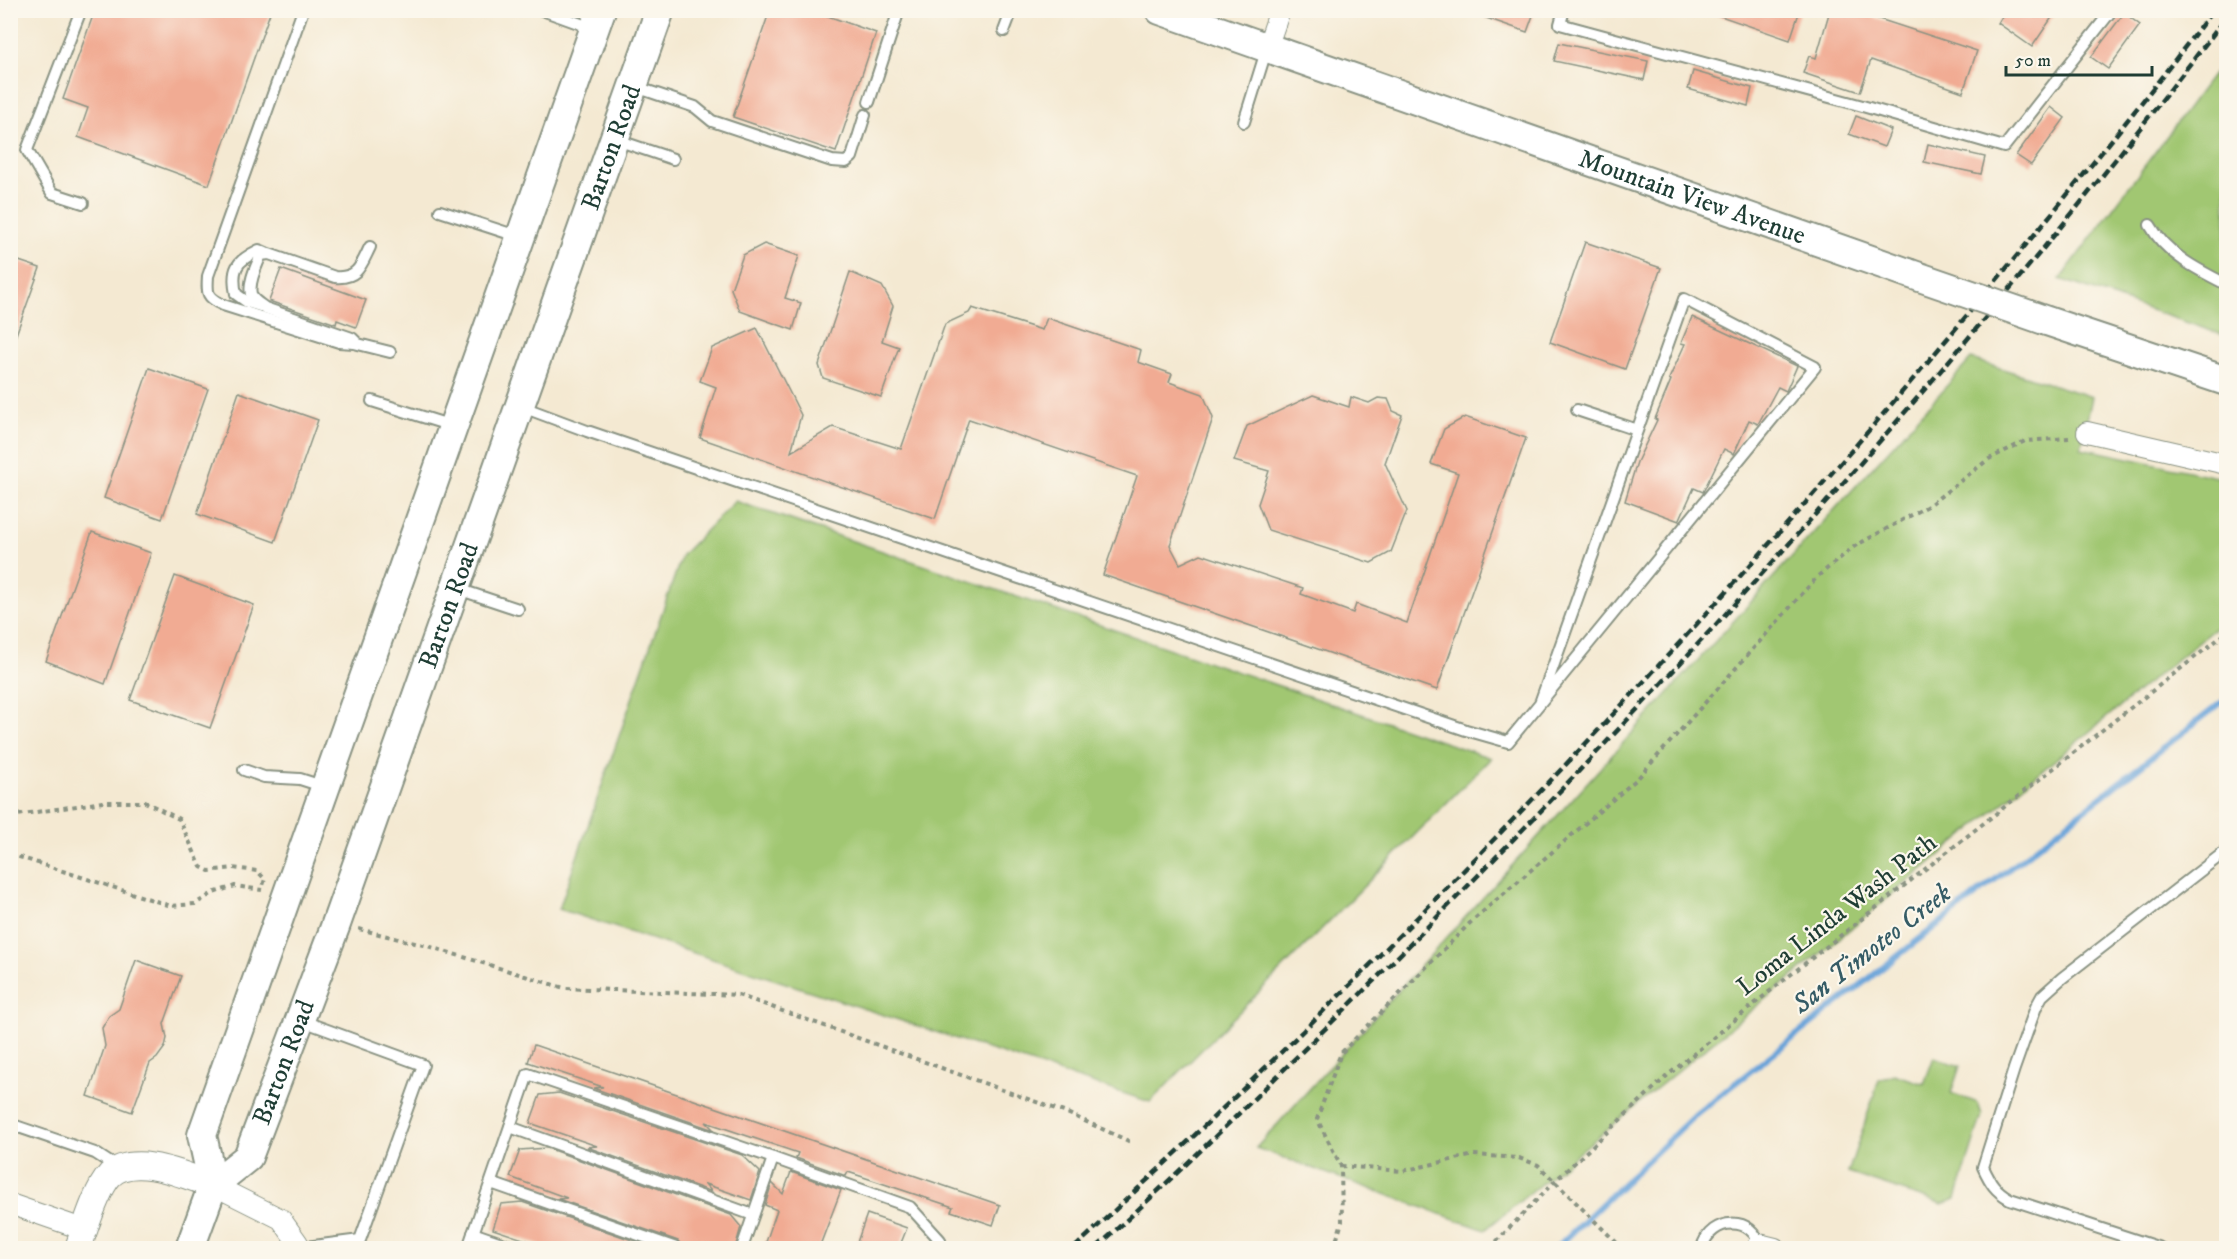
<svg xmlns="http://www.w3.org/2000/svg" width="2237" height="1259" viewBox="0 0 2237 1259" font-family="'IM FELL DW Pica',serif">
<style>
.green{fill:#a1c772;stroke:#608253;stroke-width:1.5}
.lines{fill:none;stroke-linecap:round;stroke-linejoin:round}
.stream{stroke:#68a3d9;stroke-width:6}
.building{fill:#f1ab93}
.service-casing{stroke:#8a9383;stroke-width:14}
.minor-casing{stroke:#8a9383;stroke-width:22}
.tertiary-casing{stroke:#8a9383;stroke-width:28}
.secondary-casing{stroke:#8a9383;stroke-width:32}
.path{stroke:#8a9383;stroke-width:4;stroke-dasharray:4.5 4.5;stroke-linecap:butt}
.service{stroke:#fff;stroke-width:10}
.minor{stroke:#fff;stroke-width:20}
.tertiary{stroke:#fff;stroke-width:26}
.secondary{stroke:#fff;stroke-width:28}
.rail{stroke:#1f3d34;stroke-width:4.5;stroke-dasharray:9 4.5;stroke-linecap:butt}
.secondary-bridge-casing{stroke:#8a9383;stroke-width:32;stroke-linecap:butt}
.secondary-bridge{stroke:#fff;stroke-width:28}
.labels{text-anchor:middle;dominant-baseline:central;stroke-width:4.5;stroke-linejoin:round;paint-order:stroke}
.street-label{font-size:26px;fill:#1f3d34;stroke:#fbf7ec}
.water-label{font-size:27px;font-style:italic;fill:#355c66;stroke:#fbf7ec}
</style>
<rect width="100%" height="100%" fill="#fbf7ec"/>
<filter id="ink" filterUnits="userSpaceOnUse"><feTurbulence type="fractalNoise" baseFrequency=".0167" numOctaves="2"/><feDisplacementMap in="SourceGraphic" scale="12" xChannelSelector="R" yChannelSelector="G"/><feConvolveMatrix kernelMatrix="1 2 1 2 8 2 1 2 1" color-interpolation-filters="sRGB"/></filter>
<filter id="wash" filterUnits="userSpaceOnUse"><feTurbulence type="fractalNoise" baseFrequency=".008" numOctaves="4" result="noise"/><feDisplacementMap in="SourceGraphic" scale="24" xChannelSelector="R" yChannelSelector="G"/><feGaussianBlur stdDeviation="1.35" result="paint"/><feColorMatrix in="noise" values="0 0 0 0 0 0 0 0 0 0 0 0 0 0 0 0 0 1.4 0 .05"/><feComposite in="paint" operator="in"/></filter>
<g filter="url(#wash)">
<rect width="100%" height="100%" fill="#f4e9d2"/>
<g class="green">
<polygon points="2226,57 2226,336 2060,279"/>
<polygon points="1971,359 2092,397 2081,448 2226,479 2226,619 1485,1230 1256,1148"/>
<polygon points="735,501 1491,758 1150,1102 559,909 682,555"/>
<polygon points="1934,1057 1960,1066 1951,1093 1978,1103 1982,1115 1956,1199 1942,1204 1848,1173 1879,1080 1894,1074 1924,1084"/>
</g>
<g class="lines">
<polyline class="stream" points="1556,1248 1697,1113 2226,699"/>
</g>
<g id="blocks">
<g class="building">
<polygon points="95,10 271,10 209,185 78,137 88,108 63,99"/>
<polygon points="770,10 811,10 876,33 836,152 733,117"/>
<polygon points="1473,10 1535,10 1527,32 1472,13"/>
<polygon points="1712,10 1800,10 1790,40 1712,13"/>
<polygon points="1830,10 1875,10 1873,17 1977,51 1963,92 1871,60 1860,92 1803,73 1809,56 1816,58"/>
<polygon points="2006,10 2057,10 2032,47 1998,23"/>
<polygon points="2124,13 2140,25 2108,69 2091,57"/>
<polygon points="1559,43 1648,61 1644,80 1554,61"/>
<polygon points="1693,71 1752,88 1748,106 1688,89"/>
<polygon points="2051,107 2065,118 2031,165 2016,155"/>
<polygon points="1856,116 1891,130 1884,147 1849,134"/>
<polygon points="1928,144 1985,157 1981,174 1924,162"/>
<polygon points="1585,242 1661,268 1625,369 1550,342"/>
<polygon points="764,244 799,256 785,298 801,303 793,330 740,311 731,289 743,255"/>
<polygon points="10,258 40,268 13,343 10,343"/>
<polygon points="281,269 366,300 356,327 337,320 336,324 269,301"/>
<polygon points="850,272 882,286 893,306 882,341 899,347 881,397 823,378 819,365"/>
<polygon points="972,308 1042,330 1047,318 1141,350 1138,362 1172,374 1169,382 1203,394 1213,418 1170,545 1180,564 1201,554 1303,588 1301,594 1353,613 1356,604 1407,623 1458,473 1431,464 1444,429 1465,417 1526,438 1437,690 1103,575 1137,476 969,419 935,519 700,438 716,387 700,381 712,348 757,328 801,415 791,452 833,427 901,449 945,324 969,313"/>
<polygon points="1692,317 1797,366 1786,391 1778,387 1758,424 1749,420 1734,454 1724,449 1703,492 1694,488 1679,521 1625,501 1637,462 1657,420 1655,419 1671,380 1669,379 1685,344 1681,343"/>
<polygon points="149,368 208,389 162,519 104,498"/>
<polygon points="239,392 318,420 275,542 197,514"/>
<polygon points="1313,395 1349,407 1351,397 1369,403 1378,398 1388,399 1393,411 1402,415 1385,463 1407,511 1391,552 1371,563 1268,530 1258,504 1269,471 1234,461 1247,426"/>
<polygon points="92,532 151,553 105,684 46,661"/>
<polygon points="175,576 254,605 210,728 130,700"/>
<polygon points="136,960 181,976 164,1024 167,1038 165,1047 157,1058 150,1063 132,1112 88,1096 105,1046 102,1028 109,1016 119,1009"/>
<polygon points="534,1045 1000,1205 993,1225 951,1211 953,1207 848,1172 846,1176 796,1158 798,1153 706,1122 714,1130 593,1088 603,1087 528,1062"/>
<polygon points="559,1093 742,1155 760,1172 751,1200 705,1184 712,1192 587,1147 597,1146 530,1123 540,1095"/>
<polygon points="547,1148 731,1215 741,1227 735,1248 683,1248 678,1241 558,1199 567,1198 510,1177 520,1150"/>
<polygon points="791,1172 841,1190 819,1248 764,1248 777,1210 765,1205 772,1183 783,1194"/>
<polygon points="522,1202 655,1248 550,1248 493,1229 501,1204"/>
<polygon points="867,1214 907,1228 899,1248 855,1248"/>
</g>
</g>
</g>
<g filter="url(#ink)">
<use href="#blocks" fill-opacity="0" stroke="#8a9383" stroke-width="1.5"/>
<g class="lines">
<defs>
<g id="service">
<polyline points="81,10 27,150 52,193 83,203"/>
<path d="M 303,10 L 208,276 C 207,293 206,297 223,305 L 339,342 L 354,343 L 390,352"/>
<polyline points="542,10 592,28"/>
<polyline points="1564,10 1560,24 1859,105 2004,147 2112,10"/>
<polyline points="1004,31 1012,10"/>
<polyline points="633,86 695,107 712,121 832,161 846,162 852,157 865,115"/>
<polyline points="869,102 899,10"/>
<polyline points="1244,122 1267,48"/>
<polyline points="614,139 673,159"/>
<polyline points="440,211 520,237"/>
<path d="M 2150,225 C 2166,254 2198,270 2226,284"/>
<path d="M 260,306 L 247,302 L 236,294 C 231,269 236,261 259,250 L 266,253"/>
<path d="M 356,342 L 352,338 L 265,308 C 260,304 252,300 251,294 C 248,282 257,265 261,255 L 269,254 L 335,277 C 358,279 361,265 370,247"/>
<polyline points="372,401 452,426"/>
<polyline points="520,406 587,431 1466,730 1508,742 1815,367 1684,299 1540,703"/>
<polyline points="1577,410 1637,430"/>
<polyline points="455,588 518,609"/>
<polyline points="244,770 264,777 300,779 325,787"/>
<polyline points="10,1124 95,1153 118,1168"/>
<polyline points="510,1127 753,1215"/>
<polyline points="491,1183 676,1248"/>
<polyline points="473,1233 516,1248"/>
<polyline points="298,1248 360,1240 423,1065 300,1020"/>
<polyline points="468,1248 528,1074 773,1158 910,1207 940,1240 930,1248"/>
<polyline points="742,1248 773,1158"/>
<path d="M 1702,1248 C 1710,1216 1755,1215 1760,1248"/>
<path d="M 2160,1248 L 2010,1199 C 1995,1191 1990,1182 1983,1167 L 2014,1069 L 2036,1007 L 2042,996 L 2062,978 L 2226,851"/>
</g>
<g id="minor">
<polyline points="1267,48 1280,10"/>
<polyline points="2087,432 2226,464"/>
<polyline points="213,1185 281,1219 298,1243 298,1248"/>
<polyline points="10,1204 85,1230"/>
<polyline points="1759,1244 1775,1248"/>
</g>
<path id="tertiary" d="M 78,1248 C 85,1229 96,1190 110,1175 C 134,1152 186,1176 213,1185"/>
<g id="secondary">
<path id="s1" d="M 1160,10 L 1908,273"/>
<polyline points="2047,321 2226,381"/>
<polyline points="213,1185 202,1135 601,10"/>
<path id="s2" d="M 190,1248 L 213,1185 L 248,1157 L 335,927 L 660,10"/>
</g>
</defs>
<use href="#service" class="service-casing"/>
<use href="#minor" class="minor-casing"/>
<use href="#tertiary" class="tertiary-casing"/>
<use href="#secondary" class="secondary-casing"/>
<g class="path">
<polyline points="10,816 103,802 145,802 179,819 201,867 209,871 233,868 257,871 265,879 262,889"/>
<polyline points="10,854 171,906 195,904 213,893 235,886 262,890"/>
<polyline points="359,929 431,947 564,988 738,995 1067,1113 1133,1143"/>
<polyline points="1341,1166 1402,1171 1474,1155 1519,1158 1538,1165 1622,1248"/>
<polyline points="1334,1248 1342,1222 1341,1166 1317,1119 1341,1053 1472,921 1638,778 1818,576 1855,546 1928,506 1989,459 2025,441 2069,438"/>
<polyline points="1490,1248 1554,1182 1668,1075 1775,987 2226,633"/>
</g>
<use href="#service" class="service"/>
<use href="#minor" class="minor"/>
<use href="#tertiary" class="tertiary"/>
<use href="#secondary" class="secondary"/>
<g class="rail">
<path d="M 1074,1248 C 1375,971 1660,677 1925,365 C 2023,249 2121,132 2213,10"/>
<path d="M 1096,1248 C 1177,1175 1255,1098 1333,1021 C 1600,758 1855,481 2091,190 C 2137,133 2181,75 2226,18"/>
</g>
<defs>
<polyline id="secondary-bridge" points="1908,273 2047,321"/>
</defs>
<use href="#secondary-bridge" class="secondary-bridge-casing"/>
<use href="#secondary-bridge" class="secondary-bridge"/>
</g>
</g>
<g class="labels">
<g class="street-label">
<text stroke="none"><textPath href="#s2" startOffset="1185">Barton Road</textPath></text>
<text stroke="none"><textPath href="#s1" startOffset="564">Mountain View Avenue</textPath></text>
<text stroke="none"><textPath href="#s2" startOffset="699">Barton Road</textPath></text>
<text transform="translate(1837 915) rotate(-38)">Loma Linda Wash Path</text>
<text stroke="none"><textPath href="#s2" startOffset="213">Barton Road</textPath></text>
</g>
<g class="water-label">
<text transform="translate(1872 949) rotate(-38)">San Timoteo Creek</text>
</g>
</g>
<rect width="2237" height="1259" fill="none" stroke="#fbf7ec" stroke-width="36"/>
<path d="M2006 66v9h146v-9" fill="none" stroke="#1f3d34" stroke-width="3"/>
<text x="2015" y="66" font-size="18" fill="#1f3d34" stroke="#fbf7ec" stroke-width="4.5" paint-order="stroke">50 m</text>
</svg>
